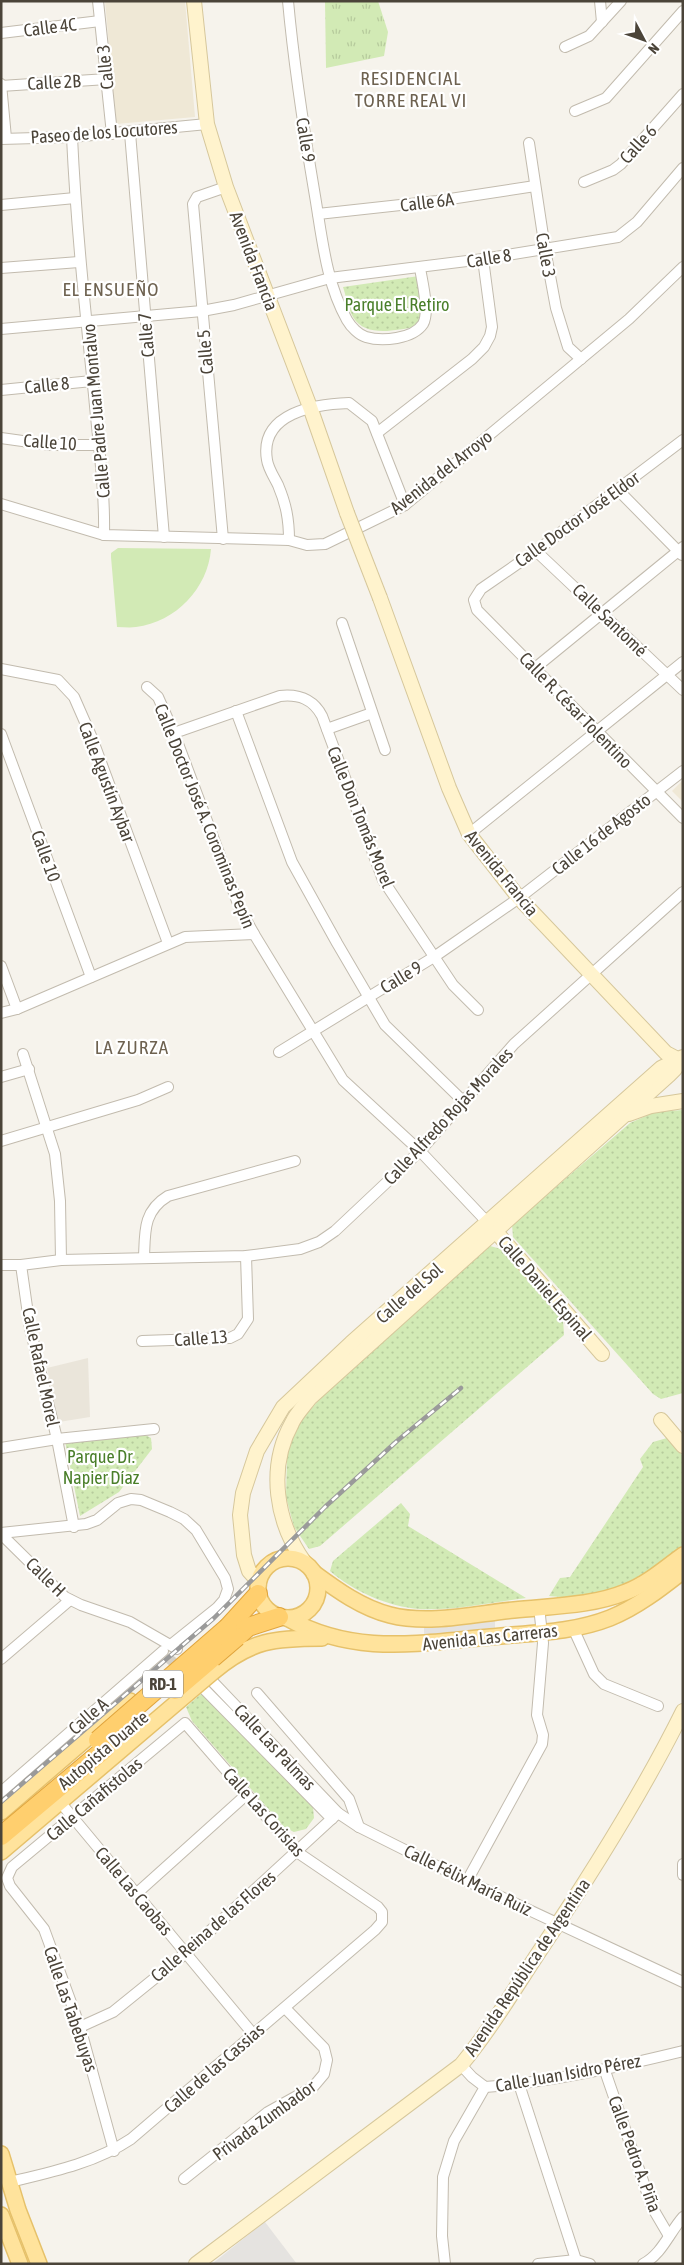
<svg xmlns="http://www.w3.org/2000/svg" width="684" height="2265" viewBox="0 0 684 2265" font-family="'Asap Condensed',sans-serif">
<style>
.residential{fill:#eae5da}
.education{fill:#efe8d6}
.grass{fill:url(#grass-tufts)}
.park{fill:url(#park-dots)}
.pitch{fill:#d2eab5}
.parking{fill:#e5e3e0}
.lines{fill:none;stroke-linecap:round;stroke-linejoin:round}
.street-tunnel{stroke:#d4d0c8;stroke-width:10;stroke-dasharray:10 5;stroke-linecap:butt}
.street-casing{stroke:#c2bbae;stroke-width:12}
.secondary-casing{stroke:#d6c79b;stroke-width:16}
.primary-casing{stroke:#e6c16a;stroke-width:18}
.highway-casing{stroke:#e0a43c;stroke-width:20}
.street{stroke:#fff;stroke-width:10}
.secondary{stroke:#fff3cd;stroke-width:14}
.primary{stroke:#ffe39c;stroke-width:15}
.highway{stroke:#ffcf6e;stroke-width:18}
.rail-casing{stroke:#9a9a9a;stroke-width:4.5}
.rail{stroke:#fff;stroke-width:2.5;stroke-dasharray:8;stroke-linecap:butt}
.secondary-bridge-casing{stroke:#d6c79b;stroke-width:16;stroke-linecap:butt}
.primary-bridge-casing{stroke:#e6c16a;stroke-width:18;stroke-linecap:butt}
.highway-bridge-casing{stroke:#e0a43c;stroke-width:20;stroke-linecap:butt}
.secondary-bridge{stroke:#fff3cd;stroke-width:14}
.primary-bridge{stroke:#ffe39c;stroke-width:15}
.highway-bridge{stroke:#ffcf6e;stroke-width:18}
.labels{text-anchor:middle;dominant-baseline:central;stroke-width:4.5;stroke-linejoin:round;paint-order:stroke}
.shield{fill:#fff;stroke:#817c74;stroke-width:1}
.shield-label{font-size:16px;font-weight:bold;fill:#4b4439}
.street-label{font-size:18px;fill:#4b4439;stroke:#fff}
.park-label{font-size:18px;fill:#4a7f2a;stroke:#fff}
.neighbourhood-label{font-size:19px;letter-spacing:1px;fill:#6e6250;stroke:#fff}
</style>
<defs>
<pattern id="grass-tufts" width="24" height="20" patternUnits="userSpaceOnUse" patternTransform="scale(1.25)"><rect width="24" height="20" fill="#d2eab5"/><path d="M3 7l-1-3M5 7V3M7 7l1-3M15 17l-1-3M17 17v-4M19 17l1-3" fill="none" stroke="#b6ca9c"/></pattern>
<pattern id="park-dots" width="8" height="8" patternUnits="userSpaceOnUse" patternTransform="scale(1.25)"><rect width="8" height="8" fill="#d2eab5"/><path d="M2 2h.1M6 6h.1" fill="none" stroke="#b6ca9c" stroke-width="1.8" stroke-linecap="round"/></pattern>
</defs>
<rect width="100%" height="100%" fill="#f6f3ec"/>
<polygon class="residential" points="88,1358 90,1417 59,1422 47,1368"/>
<g class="education">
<polygon points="105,1 185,1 195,117 116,124"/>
<polygon points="683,780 683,802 672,791"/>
</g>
<polygon class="grass" points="325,1 378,1 388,32 384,56 326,68"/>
<g class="park">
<path d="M 419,276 L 427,314 L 415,327 C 396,330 365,338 353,317 C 348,308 346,296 343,287 Z"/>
<polygon points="683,1110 683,1393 661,1399 653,1394 513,1237 512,1225 630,1123 655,1112"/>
<polygon points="490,1246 501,1249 563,1319 564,1335 320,1546 309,1549 294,1527 286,1497 287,1455 298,1423 320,1399"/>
<polygon points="134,1429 151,1438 152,1449 119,1492 80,1516 65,1441"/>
<path d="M 667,1438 L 683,1456 L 683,1545 C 645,1577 601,1603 549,1596 L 560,1578 L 570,1577 L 643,1467 L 640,1459 L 653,1442 Z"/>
<path d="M 401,1503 L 410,1514 L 408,1526 L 526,1598 C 494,1602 452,1611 420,1609 C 388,1607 353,1591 330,1571 L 333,1561 Z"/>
<polygon points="203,1692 313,1807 314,1818 306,1829 294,1832 284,1827 192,1721 186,1707"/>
</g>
<path class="pitch" d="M 118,548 L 211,549 C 208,588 176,622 136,627 C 130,628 123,627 117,627 L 111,557 L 111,553 Z"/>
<g class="parking">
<polygon points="495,1620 495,1628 424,1635 424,1627"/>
<polygon points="265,2222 297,2264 212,2264 264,2222"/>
</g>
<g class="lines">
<polyline class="street-tunnel" points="167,1657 184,1671"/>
<defs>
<g id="street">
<polyline points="98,1 112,134"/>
<path d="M 288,1 C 294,67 304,131 315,196 C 322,237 326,283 347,320 C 351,327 359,335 366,337 C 382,342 413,339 423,324 C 430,312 422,281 420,268"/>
<polyline points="600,1 602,22"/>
<polyline points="1,33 100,21"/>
<polyline points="565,47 589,36 621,1"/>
<polyline points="1,84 6,138"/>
<polyline points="1,86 107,79"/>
<polyline points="575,111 606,98 683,11"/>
<polyline points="130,133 164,537"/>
<path d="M 72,137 C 76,223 85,309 94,395 C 98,442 105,488 104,535"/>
<polyline points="1,139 72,137 207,124"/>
<polyline points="529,143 545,249 556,308 568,347 581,359"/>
<polyline points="584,182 613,170 621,164 683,94"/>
<polyline points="1,205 75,198"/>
<polyline points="318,214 437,201 535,186"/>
<polyline points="1,268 79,262"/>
<polyline points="1,329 202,311 234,305 330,278 483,259 618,237 637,222 683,168"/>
<polyline points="1,390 92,381"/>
<polyline points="377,433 472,359 484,347 490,336 492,327 483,259"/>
<polyline points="1,438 51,445 99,445"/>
<polyline points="683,440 536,551 481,589 474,600 477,610 683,818"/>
<polyline points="618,490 682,555"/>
<polyline points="1,504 104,535 289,540 307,545 325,544 405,505 629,319 683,267"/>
<polyline points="223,539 193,204 197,197 226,187"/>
<path d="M 289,540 C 289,519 286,504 278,485 C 274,477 268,468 267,460 C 259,413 315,404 349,403 L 372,421 L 405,505"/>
<polyline points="536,551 683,690"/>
<polyline points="342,623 385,750"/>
<polyline points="535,668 683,547"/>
<polyline points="1,669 58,680 74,697 92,738 168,943"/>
<polyline points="147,687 158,697 174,733 240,909 254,934 343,1080 420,1151 488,1223"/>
<polyline points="236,711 292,862 337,943 385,1025 463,1101"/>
<polyline points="327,729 372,713"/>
<path d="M 174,733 L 280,696 C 299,694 313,699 322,716 L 383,880 L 453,985 L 478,1010"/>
<polyline points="1,734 91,977"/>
<polyline points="469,834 683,662"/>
<polyline points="1,966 17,1009"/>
<polyline points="1,1013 17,1009 185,937 254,934"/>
<polyline points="279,1052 434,957 519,898 683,771"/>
<polyline points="23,1054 55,1154 60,1201 61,1260"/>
<polyline points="1,1077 29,1069"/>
<polyline points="1,1141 138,1100 168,1087"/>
<path d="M 144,1258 C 145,1232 143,1211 168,1196 L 295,1161"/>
<polyline points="1,1265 21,1265 61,1260 246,1256 300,1249 319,1242 335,1231 420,1151 514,1044 683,892"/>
<polyline points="21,1265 30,1328 57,1439 74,1527"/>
<polyline points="142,1341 230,1338 238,1334 248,1319 246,1256"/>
<polyline points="1,1448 57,1439 154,1429"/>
<polyline points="1,1533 86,1524 97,1520 118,1503 131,1499 141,1500 170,1512 184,1519 196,1530 225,1578 228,1589 224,1600 217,1608 172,1644"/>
<polyline points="1,1534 65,1597 81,1605 130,1622 177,1649"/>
<polyline points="573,1628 594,1674 604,1684 658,1706"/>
<polyline points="1,1659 70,1600"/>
<polyline points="212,1681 338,1813 359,1827 467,1881 683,1982"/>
<polyline points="204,1689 332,1819"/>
<polyline points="257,1693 349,1799 359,1827"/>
<polyline points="1,1792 163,1651"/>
<polyline points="60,1802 253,2034"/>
<polyline points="683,1864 683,1875"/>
<polyline points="467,1881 542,1744 543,1735 537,1715 543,1643 539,1607"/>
<polyline points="136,1894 246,1795"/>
<polyline points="80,2027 113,2012 186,1953 338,1813"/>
<path d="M 461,2065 L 472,2077 L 485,2087 C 552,2082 617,2067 683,2051"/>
<polyline points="605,2071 652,2207 669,2236"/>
<polyline points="519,2084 576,2260"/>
<polyline points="184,2179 268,2112 313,2087 324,2074 327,2060 324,2048 285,2008"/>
<path d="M 10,2182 C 52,2172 95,2163 131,2139 L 375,1930 L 382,1922 L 382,1912 L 378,1907 L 297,1852 L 185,1723 L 12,1867 L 7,1878 L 10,1886 L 44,1929 L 80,2027 L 114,2151"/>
<polyline points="445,2264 442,2236 443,2177 454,2141 485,2087"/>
<polyline points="538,2264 576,2260 590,2264"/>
<path d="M 643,2264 C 662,2254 669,2233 683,2217"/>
</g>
<g id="secondary">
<polyline points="194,1 207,124 226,187 310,407 347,513"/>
<polyline points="380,598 449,788 469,834 519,898 592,975 666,1053 683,1062"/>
<polyline points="629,1114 651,1106 683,1101"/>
<polyline points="490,1225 602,1354"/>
<polyline points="661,1420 683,1446"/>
<path d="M 305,1563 C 276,1523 267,1468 292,1423 C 296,1414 304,1406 310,1398 L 669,1075 L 675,1069 L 681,1059"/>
<polyline points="259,1582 249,1571 244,1555 240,1515 243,1493 257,1451 283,1407 351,1343 661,1068 683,1057"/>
<path d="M 196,2264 L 461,2065 C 491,2029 515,1988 541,1949 C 592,1873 642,1794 683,1711"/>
</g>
<g id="primary">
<circle cx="288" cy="1588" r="30"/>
<path d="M 314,1573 C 337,1590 362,1608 390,1615 C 429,1625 474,1614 514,1610 C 551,1606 592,1606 626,1592 C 647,1584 665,1568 683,1555"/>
<path d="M 287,1618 C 354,1656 418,1643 490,1637 C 530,1633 572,1633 610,1618 C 637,1607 660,1589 683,1571"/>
<path d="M 214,1671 C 251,1640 275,1638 322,1638"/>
<polyline points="1,1812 130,1701"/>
<polyline points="1,1852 188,1693"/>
<polyline points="1,2154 18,2210 39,2264"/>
<polyline points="1,2215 20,2264"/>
</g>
<g id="highway">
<polyline points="228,1627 258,1594"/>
<polyline points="237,1637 248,1627 279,1617"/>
<polyline points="1,1836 106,1748"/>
</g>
</defs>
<use href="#street" class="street-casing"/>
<use href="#secondary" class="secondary-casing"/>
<use href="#primary" class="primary-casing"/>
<use href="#highway" class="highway-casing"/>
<use href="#street" class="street"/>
<use href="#secondary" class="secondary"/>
<use href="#primary" class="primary"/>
<use href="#highway" class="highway"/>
<defs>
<polyline id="rail" points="1,1802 214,1618 325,1507 397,1441 461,1388"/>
</defs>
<use href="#rail" class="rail-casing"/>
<use href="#rail" class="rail"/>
<defs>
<polyline id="secondary-bridge" points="347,513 380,598"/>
<polyline id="primary-bridge" points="188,1693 214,1671"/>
<g id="highway-bridge">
<polyline points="175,1690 237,1637"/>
<polyline points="98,1740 228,1627"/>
</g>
</defs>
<use href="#secondary-bridge" class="secondary-bridge-casing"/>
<use href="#primary-bridge" class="primary-bridge-casing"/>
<use href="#highway-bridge" class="highway-bridge-casing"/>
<use href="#secondary-bridge" class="secondary-bridge"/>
<use href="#primary-bridge" class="primary-bridge"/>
<use href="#highway-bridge" class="highway-bridge"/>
</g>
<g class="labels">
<rect class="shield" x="143" y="1670.5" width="40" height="27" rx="4"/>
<g class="shield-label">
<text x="163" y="1684">RD-1</text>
</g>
<g class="street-label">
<text transform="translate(50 27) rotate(-7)">Calle 4C</text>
<text transform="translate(105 67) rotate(-96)">Calle 3</text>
<text transform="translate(54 82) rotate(-3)">Calle 2B</text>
<text transform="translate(104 132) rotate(-4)">Paseo de los Locutores</text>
<text transform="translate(306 140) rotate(81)">Calle 9</text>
<text transform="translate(638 144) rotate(-48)">Calle 6</text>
<text transform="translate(427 202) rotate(-7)">Calle 6A</text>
<text transform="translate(546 255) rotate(80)">Calle 3</text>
<text transform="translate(489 258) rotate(-9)">Calle 8</text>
<text transform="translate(254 261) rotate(69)">Avenida Francia</text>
<text transform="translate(146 335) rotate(-95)">Calle 7</text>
<text transform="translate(205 352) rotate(-95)">Calle 5</text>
<text transform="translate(47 385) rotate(-6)">Calle 8</text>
<text transform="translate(96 411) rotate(-95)">Calle Padre Juan Montalvo</text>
<text transform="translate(50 442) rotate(4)">Calle 10</text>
<text transform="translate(441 472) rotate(-38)">Avenida del Arroyo</text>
<text transform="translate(577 519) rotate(-36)">Calle Doctor José Eldor</text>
<text transform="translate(610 620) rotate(44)">Calle Santomé</text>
<text transform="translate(576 710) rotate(46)">Calle R. César Tolentino</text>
<text transform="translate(107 782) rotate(69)">Calle Agustín Aybar</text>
<text transform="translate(205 816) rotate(68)">Calle Doctor José A. Corominas Pepín</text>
<text transform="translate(361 817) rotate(68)">Calle Don Tomás Morel</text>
<text transform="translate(601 834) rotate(-38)">Calle 16 de Agosto</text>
<text transform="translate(46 856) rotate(70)">Calle 10</text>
<text transform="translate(502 873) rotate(51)">Avenida Francia</text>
<text transform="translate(401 977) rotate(-31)">Calle 9</text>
<text transform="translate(448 1116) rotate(-47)">Calle Alfredo Rojas Morales</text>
<text transform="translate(545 1288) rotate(49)">Calle Daniel Espinal</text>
<text transform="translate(409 1293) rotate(-41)">Calle del Sol</text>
<text transform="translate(201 1338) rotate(-4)">Calle 13</text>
<text transform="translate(41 1367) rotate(78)">Calle Rafael Morel</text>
<text transform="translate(46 1577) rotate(44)">Calle H</text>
<text transform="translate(490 1637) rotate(-6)">Avenida Las Carreras</text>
<text transform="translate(88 1716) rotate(-41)">Calle A</text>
<text transform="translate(275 1747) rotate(47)">Calle Las Palmas</text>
<text transform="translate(103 1750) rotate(-40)">Autopista Duarte</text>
<text transform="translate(94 1799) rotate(-40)">Calle Cañafistolas</text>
<text transform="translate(264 1812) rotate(48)">Calle Las Corisias</text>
<text transform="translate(468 1880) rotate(26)">Calle Félix María Ruiz</text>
<text transform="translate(134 1891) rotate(50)">Calle Las Caobas</text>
<text transform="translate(213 1926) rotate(-41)">Calle Reina de las Flores</text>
<text transform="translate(527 1967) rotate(-56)">Avenida República de Argentina</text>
<text transform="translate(71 2009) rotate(71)">Calle Las Tabebuyas</text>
<text transform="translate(214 2068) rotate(-41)">Calle de las Cassias</text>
<text transform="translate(568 2073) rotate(-10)">Calle Juan Isidro Pérez</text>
<text transform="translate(264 2120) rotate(-36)">Privada Zumbador</text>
<text transform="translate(635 2154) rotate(70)">Calle Pedro A. Piña</text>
</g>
<g class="park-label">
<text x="397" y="304">Parque El Retiro</text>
<text x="101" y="1456">Parque Dr.<tspan x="101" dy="21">Napier Díaz</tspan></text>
</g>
<g class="neighbourhood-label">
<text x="411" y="78">RESIDENCIAL<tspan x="411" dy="22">TORRE REAL VI</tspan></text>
<text x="111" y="289">EL ENSUEÑO</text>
<text x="132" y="1047">LA ZURZA</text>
</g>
</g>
<rect width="684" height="2265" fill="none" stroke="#4b4439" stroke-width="5"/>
<g transform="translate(644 40) rotate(131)" stroke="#ffffff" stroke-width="4" paint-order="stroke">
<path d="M0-4L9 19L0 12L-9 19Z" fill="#4b4439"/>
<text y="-8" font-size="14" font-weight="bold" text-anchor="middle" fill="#4b4439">N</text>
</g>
</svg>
